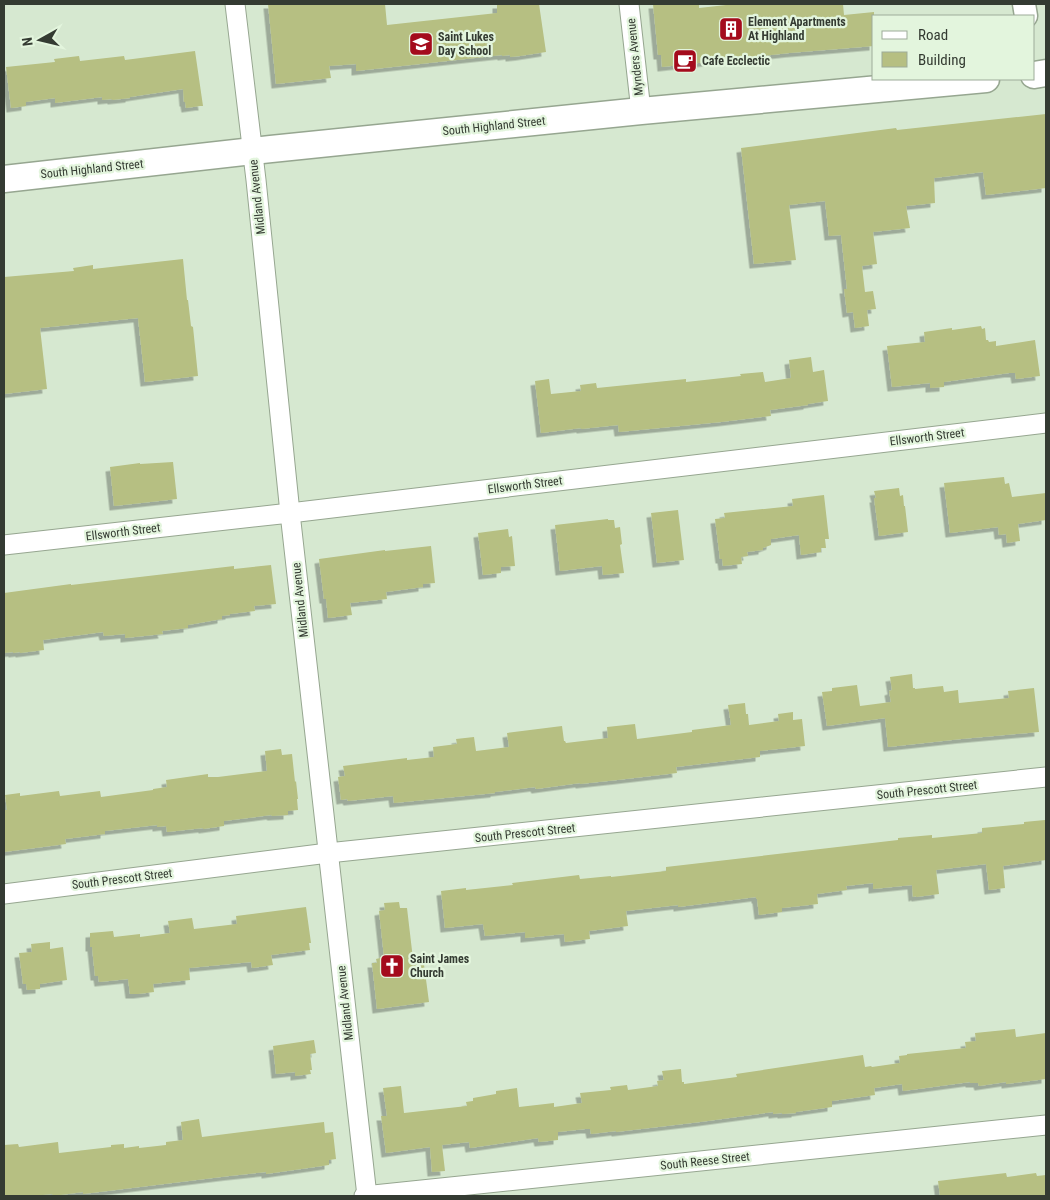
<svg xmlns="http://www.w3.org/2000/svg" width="1050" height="1200" viewBox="0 0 1050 1200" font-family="'Roboto Condensed',sans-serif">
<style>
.building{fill:#b6bf82;filter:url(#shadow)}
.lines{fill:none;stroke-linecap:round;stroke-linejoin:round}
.minor-casing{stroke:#96a690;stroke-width:21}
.tertiary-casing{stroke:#96a690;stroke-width:25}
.secondary-casing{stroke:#96a690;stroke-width:29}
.minor{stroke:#fff;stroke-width:19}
.tertiary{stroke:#fff;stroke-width:22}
.secondary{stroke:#fff;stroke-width:26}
.labels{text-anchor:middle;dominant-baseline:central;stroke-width:4.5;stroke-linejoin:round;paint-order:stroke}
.poi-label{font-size:12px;font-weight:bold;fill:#343b32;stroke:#e3f5dd;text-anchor:start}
.street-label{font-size:12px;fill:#343b32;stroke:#e3f5dd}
</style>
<defs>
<filter id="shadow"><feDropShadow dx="-4.5" dy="4.5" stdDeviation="0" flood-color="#0004"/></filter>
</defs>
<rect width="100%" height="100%" fill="#d6e8d0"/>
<g class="building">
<polygon points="268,4 385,4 387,25 497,13 497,4 539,4 546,52 520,56 510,57 510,55 502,56 502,55 356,71 356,64 329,66 331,78 276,84"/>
<polygon points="653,4 699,4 699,8 735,4 843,4 844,15 874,12 874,46 789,53 662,67 661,55 658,55"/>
<polygon points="195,51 203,106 200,106 186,108 185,102 184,102 183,89 130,97 130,98 112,100 112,99 102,100 102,97 55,103 55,98 26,102 26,106 11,108 6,67 55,62 54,59 79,56 80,61 124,56 125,60"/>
<polygon points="1046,114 1046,188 986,195 983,172 934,178 935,203 906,206 910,228 873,232 877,264 862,266 865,292 873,291 876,309 867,310 869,326 855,328 853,312 847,313 844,289 847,289 841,235 829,236 825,201 789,205 796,260 754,264 741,148 896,128 897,130"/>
<polygon points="183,259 187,300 188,300 191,326 193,327 198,376 145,382 138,318 40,328 47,389 4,394 4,277 74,271 73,268 93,265 93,269"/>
<polygon points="981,326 982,329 985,328 986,340 988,340 989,342 996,341 996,346 1035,340 1040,376 1016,379 1015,373 1009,373 944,382 944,387 930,388 930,383 892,387 887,346 925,342 924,332 952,328 952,330"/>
<polygon points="811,357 813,372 824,370 828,401 808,404 808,405 770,410 771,416 721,422 619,432 618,425 581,429 581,428 541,433 535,381 549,379 551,394 581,391 580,385 596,383 597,388 686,379 686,382 741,376 740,374 763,372 765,382 791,378 789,360"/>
<polygon points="173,462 177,499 114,506 110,467 140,463 140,464"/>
<polygon points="1004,477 1005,484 1009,483 1012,497 1046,493 1046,520 1018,524 1020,541 1007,543 1006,534 999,535 998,527 950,533 944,483"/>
<polygon points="899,488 900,496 903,495 904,506 905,506 908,532 879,536 874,498 876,498 874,491"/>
<polygon points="824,495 829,539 825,539 826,548 821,548 821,552 801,555 799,535 771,539 771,545 763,548 763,550 747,552 748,556 741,557 742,564 723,566 722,559 720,559 715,519 725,518 724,513 793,506 792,499"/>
<polygon points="678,510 684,560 657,563 651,513"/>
<polygon points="608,519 608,520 614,520 615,528 620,527 622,544 620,545 624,573 603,575 602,566 560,571 555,525"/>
<polygon points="508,529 509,537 512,536 515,566 501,567 501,573 483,575 478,533"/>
<polygon points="431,546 435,583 423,584 423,587 386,592 387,599 350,603 352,615 328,618 326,599 324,599 319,559 385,550 385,551"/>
<polygon points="271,565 276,604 254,606 255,611 230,614 230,615 222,616 222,619 188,625 188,628 162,631 163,634 125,638 125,634 104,636 103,632 43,640 44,650 20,653 20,652 13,653 13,652 4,653 4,593 71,584 71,585 234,566 234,569"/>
<polygon points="912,674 913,688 915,688 915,689 943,686 944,692 958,690 959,703 1009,698 1008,691 1034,688 1039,732 961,739 888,747 885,718 827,726 822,692 832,691 832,688 857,685 860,706 891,702 889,691 892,690 890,677"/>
<polygon points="745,703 746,714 748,714 749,725 779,721 778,714 793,712 793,720 802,719 805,746 760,751 760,757 676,767 677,773 617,780 580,784 580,783 536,789 535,787 495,792 495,793 394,803 393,796 348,801 347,799 341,800 338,777 345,776 343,766 407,758 407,760 434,757 433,747 457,744 456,739 474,737 476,751 509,747 507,733 562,726 564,741 565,741 566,743 608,738 607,727 635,724 637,739 692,732 692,730 731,725 728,705"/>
<polygon points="281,749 282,755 292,754 295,782 296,781 298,799 297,799 298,810 288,811 288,815 272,816 271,815 224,821 224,826 203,829 203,828 167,832 166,826 157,827 157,825 105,831 105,834 65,839 66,844 4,852 4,810 7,810 5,795 20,793 20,796 59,791 60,796 100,791 101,797 153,790 153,789 167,787 166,780 208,774 208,777 218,777 267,771 265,751"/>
<polygon points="1045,820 1046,860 1003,866 1005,888 989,890 986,864 936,870 939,894 916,897 916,896 913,897 912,885 873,889 873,883 846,886 847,890 817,894 818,904 782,908 782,912 759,915 757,899 756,899 756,897 678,907 678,905 626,911 628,926 589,931 590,939 565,942 564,934 525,938 525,932 485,936 483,924 445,928 441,891 466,888 466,890 513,885 512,883 579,875 580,879 611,876 611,877 666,871 666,867 898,840 898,838 932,835 932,838 982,833 982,828 1024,824 1024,822"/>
<polygon points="399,902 400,908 407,908 413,959 423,957 429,1002 377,1009 372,963 377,963 376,959 384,957 379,911 385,910 384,903"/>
<polygon points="306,907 311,943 309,943 310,950 271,955 273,965 252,968 251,962 189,968 190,980 153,984 154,992 138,994 130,994 128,979 99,982 98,976 95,976 92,947 90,947 90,933 113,931 114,937 140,934 140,937 170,933 168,921 192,918 194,929 237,924 236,916"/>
<polygon points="50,942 50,949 63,947 67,980 40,984 40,989 27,990 26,984 23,984 19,953 32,952 31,944"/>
<polygon points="1015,1029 1016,1037 1046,1033 1046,1079 1006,1084 1006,1082 979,1086 978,1083 970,1083 970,1082 903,1091 902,1084 874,1088 875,1095 832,1101 832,1107 796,1112 796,1113 782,1114 782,1113 773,1114 773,1112 700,1122 616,1132 616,1131 591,1134 590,1129 585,1129 558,1132 558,1140 539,1142 538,1138 470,1148 469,1142 442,1145 445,1171 432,1172 430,1147 386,1153 381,1116 387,1116 383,1088 401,1086 404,1113 467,1106 466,1102 473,1101 473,1098 496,1094 496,1091 517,1088 519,1107 554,1103 554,1107 582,1103 580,1093 611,1090 610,1087 627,1085 628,1090 658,1086 657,1081 664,1080 662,1071 681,1069 682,1082 684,1082 684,1084 737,1077 736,1074 863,1055 865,1067 871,1066 872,1067 900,1063 899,1056 907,1055 907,1054 966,1048 965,1042 976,1041 975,1033"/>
<polygon points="314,1040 316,1053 310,1054 312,1070 310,1070 311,1074 295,1076 295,1072 276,1074 273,1046"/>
<polygon points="199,1119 202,1137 324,1122 325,1133 333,1132 336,1159 329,1160 329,1165 266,1174 266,1172 229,1176 83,1194 83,1192 53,1196 52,1194 33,1196 4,1196 4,1145 18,1144 19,1147 58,1142 59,1153 111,1147 111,1145 124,1144 124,1148 139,1146 139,1148 166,1145 166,1142 183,1140 181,1122"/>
<polygon points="1006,1173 1007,1177 1036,1173 1037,1176 1046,1175 1046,1196 940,1196 938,1181"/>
</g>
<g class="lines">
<defs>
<g id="minor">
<polyline points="235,4 256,180 290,513 367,1196"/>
<polyline points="629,4 641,111"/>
<polyline points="4,545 290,513 1046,423"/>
<polyline points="4,894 328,853 1046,777"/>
<polyline points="364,1196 1046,1125"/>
</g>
<polyline id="tertiary" points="1024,4 1026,16"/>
<g id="secondary">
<polyline points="1034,75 1046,73"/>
<polyline points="4,179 271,149 641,111 986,79"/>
</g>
</defs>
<use href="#minor" class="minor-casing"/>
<use href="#tertiary" class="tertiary-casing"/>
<use href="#secondary" class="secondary-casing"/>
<use href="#minor" class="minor"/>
<use href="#tertiary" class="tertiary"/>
<use href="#secondary" class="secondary"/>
</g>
<defs>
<symbol id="building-square" viewBox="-11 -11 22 22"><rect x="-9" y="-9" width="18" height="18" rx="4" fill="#a40b1c" stroke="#e3f5dd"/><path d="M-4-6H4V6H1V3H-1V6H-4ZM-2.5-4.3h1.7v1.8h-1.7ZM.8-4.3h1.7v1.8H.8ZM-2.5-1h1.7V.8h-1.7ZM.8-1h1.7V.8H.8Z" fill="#fff"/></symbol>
<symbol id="school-square" viewBox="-11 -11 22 22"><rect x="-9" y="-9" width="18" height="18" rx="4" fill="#a40b1c" stroke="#e3f5dd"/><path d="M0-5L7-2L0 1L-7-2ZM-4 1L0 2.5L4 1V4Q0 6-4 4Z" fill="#fff"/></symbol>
<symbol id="cafe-square" viewBox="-11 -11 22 22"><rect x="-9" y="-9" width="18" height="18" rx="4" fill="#a40b1c" stroke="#e3f5dd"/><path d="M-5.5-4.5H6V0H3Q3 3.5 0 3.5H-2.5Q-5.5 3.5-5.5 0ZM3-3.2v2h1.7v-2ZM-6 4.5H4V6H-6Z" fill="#fff"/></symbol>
<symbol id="church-square" viewBox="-11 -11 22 22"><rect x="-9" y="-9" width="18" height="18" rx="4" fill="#a40b1c" stroke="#e3f5dd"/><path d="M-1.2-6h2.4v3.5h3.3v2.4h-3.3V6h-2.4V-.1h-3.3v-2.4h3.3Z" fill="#fff"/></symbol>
</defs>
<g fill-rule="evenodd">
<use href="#building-square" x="717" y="15" width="28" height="28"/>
<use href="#school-square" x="407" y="30" width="28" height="28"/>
<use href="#cafe-square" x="671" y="47" width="28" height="28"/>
<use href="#church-square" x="378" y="952" width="28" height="28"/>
</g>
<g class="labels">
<g class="poi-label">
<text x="748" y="22">Element Apartments<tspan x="748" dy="14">At Highland</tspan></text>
<text x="438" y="37">Saint Lukes<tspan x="438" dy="14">Day School</tspan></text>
<text x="702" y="61">Cafe Ecclectic</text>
<text x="410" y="959">Saint James<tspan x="410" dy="14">Church</tspan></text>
</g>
<g class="street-label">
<text transform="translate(635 57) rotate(-96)">Mynders Avenue</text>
<text transform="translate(494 126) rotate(-6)">South Highland Street</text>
<text transform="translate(92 169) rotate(-6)">South Highland Street</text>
<text transform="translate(257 197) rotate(-96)">Midland Avenue</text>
<text transform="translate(927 437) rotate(-7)">Ellsworth Street</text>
<text transform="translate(525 485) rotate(-7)">Ellsworth Street</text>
<text transform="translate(123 532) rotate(-7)">Ellsworth Street</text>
<text transform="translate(300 600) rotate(-96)">Midland Avenue</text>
<text transform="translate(927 790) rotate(-6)">South Prescott Street</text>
<text transform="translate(525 833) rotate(-6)">South Prescott Street</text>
<text transform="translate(122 879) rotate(-7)">South Prescott Street</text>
<text transform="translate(345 1003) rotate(-96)">Midland Avenue</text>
<text transform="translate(705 1161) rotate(-6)">South Reese Street</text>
</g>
</g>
<rect width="1050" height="1200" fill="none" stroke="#343b32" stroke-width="10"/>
<rect x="872" y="15" width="162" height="65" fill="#e3f5dd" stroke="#9dab99"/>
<rect x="882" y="31" width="25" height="8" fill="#ffffff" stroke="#9dab99"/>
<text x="918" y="40" font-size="15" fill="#343b32">Road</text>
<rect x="882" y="52" width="25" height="15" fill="#b6bf82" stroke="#9dab99"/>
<text x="918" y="65" font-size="15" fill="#343b32">Building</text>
<g transform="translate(40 40) rotate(262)" stroke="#e3f5dd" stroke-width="4" paint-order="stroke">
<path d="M0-4L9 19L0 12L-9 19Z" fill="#343b32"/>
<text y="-8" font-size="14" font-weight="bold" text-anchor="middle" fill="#343b32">N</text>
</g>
</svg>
